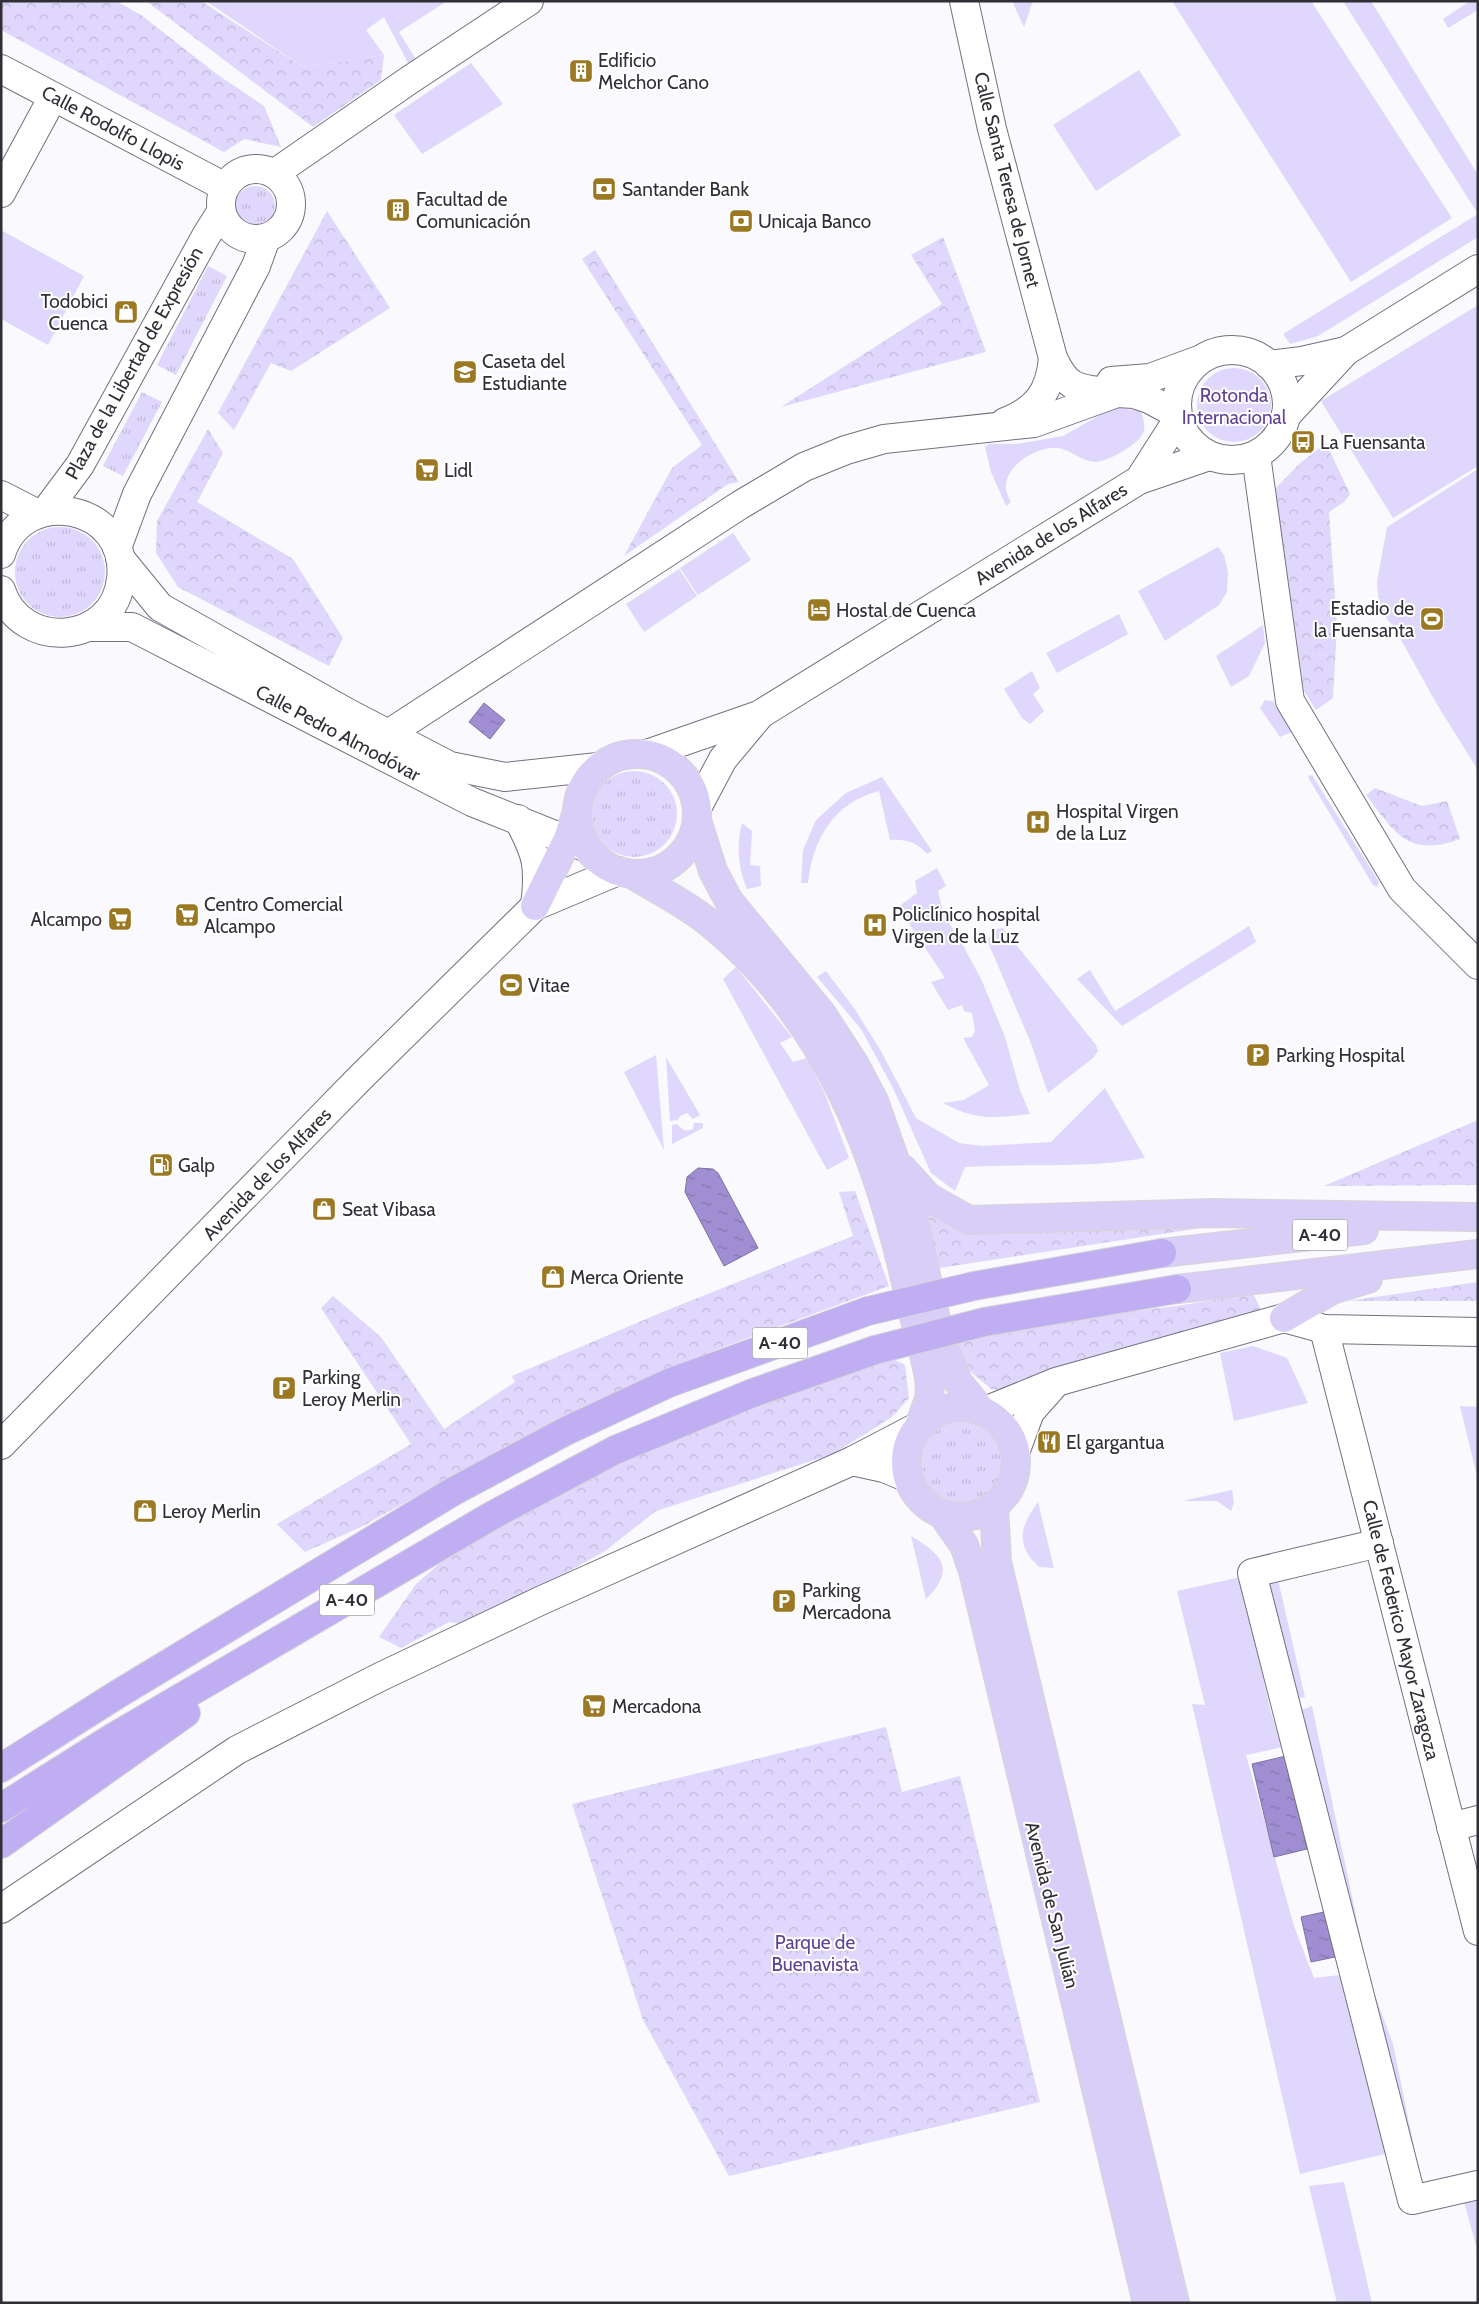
<svg xmlns="http://www.w3.org/2000/svg" width="1479" height="2304" viewBox="0 0 1479 2304" font-family="Cabin,sans-serif">
<style>
.grass{fill:url(#grass-tufts)}
.forest{fill:url(#forest-crowns)}
.garden{fill:#e0d7fd}
.water{fill:url(#water-ripples);stroke:#7f72a3}
.lines{fill:none;stroke-linecap:round;stroke-linejoin:round}
.minor-casing{stroke:#73707f;stroke-width:30}
.major-casing{stroke:#d6d5d7;stroke-width:30}
.highway-casing{stroke:#d6d5d7;stroke-width:30}
.minor{stroke:#fff;stroke-width:28}
.major{stroke:#d9cef8;stroke-width:28}
.highway{stroke:#c0aef3;stroke-width:28}
.highway-bridge-casing{stroke:#d6d5d7;stroke-width:30;stroke-linecap:butt}
.highway-bridge{stroke:#c0aef3;stroke-width:28}
.labels{text-anchor:middle;dominant-baseline:central;stroke-width:4;stroke-linejoin:round;paint-order:stroke}
.shield{fill:#fff;stroke:#6f6d72;stroke-width:1}
.shield-label{font-size:18px;font-weight:bold;fill:#312f36}
.poi-label{font-size:19px;fill:#312f36;stroke:#fff;text-anchor:start}
.street-label{font-size:19px;fill:#312f36;stroke:#fff}
.park-label{font-size:19px;fill:#5e4295;stroke:#fff}
</style>
<defs>
<pattern id="grass-tufts" width="24" height="20" patternUnits="userSpaceOnUse" patternTransform="scale(1.25)"><rect width="24" height="20" fill="#e0d7fd"/><path d="M3 7l-1-3M5 7V3M7 7l1-3M15 17l-1-3M17 17v-4M19 17l1-3" fill="none" stroke="#c1b9d9"/></pattern>
<pattern id="forest-crowns" width="20" height="18" patternUnits="userSpaceOnUse" patternTransform="scale(1.25)"><rect width="20" height="18" fill="#e0d7fd"/><path d="M2 6a3 3 0 1 1 6 0M12 15a3 3 0 1 1 6 0" fill="none" stroke="#c1b9d9"/></pattern>
<pattern id="water-ripples" width="26" height="14" patternUnits="userSpaceOnUse" patternTransform="scale(1.25)"><rect width="26" height="14" fill="#a08ed2"/><path d="M2 4q2-2 4 0t4 0M15 11q2-2 4 0t4 0" fill="none" stroke="#8374ab"/></pattern>
</defs>
<rect width="100%" height="100%" fill="#faf9fd"/>
<g class="grass">
<circle cx="255" cy="206" r="20"/>
<polygon points="208,266 227,276 176,375 157,365"/>
<polygon points="142,392 162,402 123,476 103,466"/>
<circle cx="60" cy="572" r="45"/>
<circle cx="634" cy="814" r="43"/>
<circle cx="961" cy="1461" r="43"/>
</g>
<g class="forest">
<polygon points="1,1 116,1 141,15 218,75 264,106 281,147 244,139 224,152 1,30"/>
<polygon points="146,1 201,1 303,67 384,55 381,80 313,127"/>
<polygon points="327,211 390,308 291,371 271,363 234,430 218,413"/>
<polygon points="943,237 986,352 781,407 942,304 911,255"/>
<polygon points="595,250 739,482 728,484 624,556 672,468 702,445 582,259"/>
<polygon points="208,429 223,453 197,502 293,559 343,638 329,666 178,587 156,553 157,521"/>
<polygon points="1326,443 1350,494 1344,502 1329,512 1337,627 1333,698 1316,710 1304,691 1275,489 1299,464"/>
<path d="M 1375,788 L 1422,806 L 1447,801 L 1460,839 C 1408,858 1395,833 1366,795 Z"/>
<polygon points="1478,1120 1478,1185 1324,1186"/>
<polygon points="855,1191 889,1286 718,1349 512,1444 361,1527 305,1552 277,1524 411,1444 321,1308 333,1296 381,1337 444,1429 515,1382 512,1376 665,1311 853,1236 839,1192"/>
<polygon points="920,1205 1221,1225 933,1269"/>
<polygon points="1478,1282 1478,1301 1348,1301"/>
<polygon points="1253,1293 1261,1310 1229,1324 1144,1342 1064,1367 1003,1391 991,1389 959,1362 950,1343 1007,1326 1177,1306"/>
<polygon points="885,1355 905,1365 909,1398 892,1417 833,1454 656,1511 605,1551 521,1598 462,1624 449,1622 401,1648 379,1637 416,1584 457,1548 671,1435"/>
<polygon points="886,1727 902,1792 960,1776 1040,2102 729,2176 643,2020 572,1804"/>
</g>
<g class="garden">
<polygon points="206,1 447,1 399,32 417,61 408,63 384,17 366,30 384,55 303,67"/>
<polygon points="1012,1 1033,1 1024,27"/>
<polygon points="1172,1 1311,1 1452,218 1351,282"/>
<polygon points="1343,1 1371,1 1478,175 1478,214"/>
<polygon points="1470,1 1478,1 1478,10 1448,28 1443,19"/>
<polygon points="471,63 503,104 422,154 394,115"/>
<polygon points="1139,70 1181,135 1096,191 1053,125"/>
<polygon points="1478,214 1478,237 1318,336 1290,344 1283,334"/>
<polygon points="1,230 84,276 48,345 1,319"/>
<polygon points="1478,305 1478,466 1393,518 1321,401"/>
<circle cx="1234" cy="405" r="37"/>
<path d="M 1114,407 L 1141,411 C 1143,418 1146,426 1143,433 C 1138,445 1107,462 1095,462 C 1082,461 1072,451 1059,448 C 1039,445 1004,465 1006,488 C 1006,492 1009,498 1011,502 L 1006,506 L 991,472 L 985,447 L 988,444 L 1017,444 L 1063,436 Z"/>
<polygon points="1478,469 1478,770 1438,706 1395,629 1379,608 1377,582 1387,527"/>
<polygon points="733,533 751,560 698,595 680,568"/>
<polygon points="1218,547 1224,555 1228,572 1227,592 1219,605 1165,641 1138,591"/>
<polygon points="679,569 697,596 644,632 626,604"/>
<polygon points="1119,614 1128,634 1057,673 1046,653"/>
<polygon points="1263,625 1265,643 1249,676 1231,687 1216,656"/>
<polygon points="1032,671 1040,688 1033,694 1044,711 1030,724 1022,718 1004,689"/>
<polygon points="1265,700 1273,701 1292,732 1280,737 1260,708"/>
<polygon points="1312,775 1379,882 1377,887 1373,885 1309,779 1308,776"/>
<path d="M 882,777 L 932,851 L 927,854 C 916,842 906,839 890,840 L 879,791 C 834,803 813,838 808,883 L 801,883 L 803,850 L 816,820 L 846,793 Z"/>
<path d="M 742,823 L 752,831 L 750,865 L 760,866 L 761,886 L 747,889 C 738,867 736,846 742,823 Z"/>
<path d="M 937,868 L 946,886 L 938,891 L 944,916 L 958,936 L 982,981 L 1005,1037 L 1020,1090 L 1030,1114 C 993,1118 977,1121 943,1103 L 964,1100 L 989,1085 L 963,1038 L 972,1037 L 975,1031 L 972,1013 L 964,1011 L 962,1005 L 948,1010 L 931,982 L 945,978 L 898,907 L 917,893 L 915,881 Z"/>
<polygon points="1249,926 1256,942 1122,1026 1077,979 1090,970 1115,1011"/>
<polygon points="1003,928 1096,1045 1098,1051 1093,1058 1048,1093 1030,1041 987,940 997,929"/>
<polygon points="736,967 792,1037 780,1043 793,1062 807,1058 825,1094 849,1158 827,1170 723,979"/>
<path d="M 826,971 L 854,1008 L 881,1051 L 916,1118 L 959,1143 L 982,1146 L 1051,1142 L 1105,1088 L 1145,1158 C 1086,1169 1025,1163 965,1167 L 955,1191 L 931,1173 L 893,1088 L 861,1029 L 817,977 Z"/>
<polygon points="656,1055 664,1150 624,1072"/>
<polygon points="666,1057 700,1115 693,1119 687,1113 680,1116 678,1120 670,1121"/>
<path d="M 694,1123 L 703,1123 L 703,1128 L 672,1144 L 672,1125 L 677,1124 C 682,1130 685,1132 693,1129 Z"/>
<polygon points="1253,1346 1287,1358 1308,1403 1234,1421 1220,1353"/>
<polygon points="1460,1406 1478,1407 1478,1480"/>
<polygon points="1232,1490 1234,1502 1231,1511 1217,1501 1182,1501"/>
<path d="M 1038,1502 L 1054,1568 L 1039,1567 C 1015,1545 1020,1526 1038,1502 Z"/>
<path d="M 911,1536 C 941,1554 957,1569 926,1599 Z"/>
<polygon points="1276,1571 1305,1697 1300,1698 1249,1576"/>
<polygon points="1241,1577 1270,1709 1280,1742 1288,1746 1246,1755 1294,1926 1314,1978 1340,1975 1344,1967 1296,1712 1312,1706 1370,1982 1393,2044 1414,2147 1300,2174 1192,1704 1205,1705 1177,1591"/>
<polygon points="1344,2182 1372,2303 1337,2303 1309,2186"/>
<polygon points="1478,2198 1478,2248 1477,2249 1464,2202"/>
</g>
<g class="water">
<polygon points="484,703 505,720 490,739 469,722"/>
<polygon points="698,1168 713,1169 718,1173 758,1248 724,1266 685,1192 687,1177"/>
<polygon points="1286,1756 1307,1849 1274,1857 1252,1764"/>
<polygon points="1324,1912 1335,1957 1311,1962 1301,1917"/>
</g>
<g class="lines">
<defs>
<g id="minor">
<path d="M 964,1 L 992,129 L 1053,358 C 1069,393 1081,388 1115,393"/>
<polyline points="1,69 225,187"/>
<circle cx="256" cy="204" r="35"/>
<polyline points="275,173 411,79 529,1"/>
<polyline points="1,193 53,97"/>
<circle cx="1232" cy="405" r="55"/>
<polyline points="1269,365 1302,361 1346,351"/>
<polyline points="1111,381 1150,378 1199,360"/>
<polyline points="1285,417 1346,351 1478,269"/>
<path d="M 1005,422 C 1036,410 1050,393 1053,358"/>
<polyline points="1256,455 1290,701 1402,889 1478,965"/>
<polyline points="1139,480 1178,419"/>
<polyline points="1,495 38,514"/>
<polyline points="45,512 80,465 206,236 221,212"/>
<polyline points="117,548 137,494 256,266 266,238"/>
<path d="M 1,554 C 23,483 130,505 121,579 C 114,645 21,652 1,590"/>
<polyline points="120,558 160,607 348,713 450,766 505,777 598,767"/>
<polyline points="88,627 132,627 472,802 587,848"/>
<polyline points="388,734 740,505 804,467 846,450 884,439 1034,423 1117,393 1134,394 1149,399 1177,414"/>
<polyline points="647,754 759,715 1139,480 1209,456"/>
<polyline points="697,808 723,759 759,716"/>
<path d="M 518,819 C 537,855 540,865 535,906"/>
<polyline points="1324,1329 1478,1931"/>
<polyline points="985,1411 1056,1382 1284,1318 1324,1329 1478,1332"/>
<polyline points="1,1445 360,1078 535,906 618,871"/>
<polyline points="1016,1450 1030,1412 1053,1386"/>
<polyline points="852,1461 884,1468 908,1478"/>
<polyline points="1379,1543 1252,1573 1412,2200 1478,2185"/>
<polyline points="1451,1827 1478,1820"/>
<polyline points="1,1909 237,1750 380,1677 540,1601 852,1461 919,1426"/>
</g>
<g id="major">
<circle cx="637" cy="814" r="60"/>
<polyline points="697,820 713,871 729,901 822,1014 855,1065 874,1101 909,1200 941,1341 958,1382 981,1410"/>
<path d="M 632,874 C 659,891 687,904 712,925 C 827,1019 879,1156 909,1297 C 916,1327 926,1355 930,1385 L 929,1399 L 920,1424"/>
<polyline points="535,906 568,839 577,812"/>
<polyline points="903,1169 928,1197 969,1220 1212,1213 1475,1217"/>
<polyline points="1162,1253 1364,1230"/>
<polyline points="1177,1289 1478,1254"/>
<polyline points="1284,1318 1332,1290 1368,1279"/>
<circle cx="961" cy="1462" r="55"/>
<polyline points="994,1507 997,1562 1175,2303"/>
<polyline points="942,1514 964,1545 973,1571 1147,2303"/>
</g>
<g id="highway">
<polyline points="974,1286 1162,1253"/>
<polyline points="984,1322 1177,1289"/>
<polyline points="1,1768 118,1694 454,1491 566,1431 669,1383 868,1311"/>
<polyline points="1,1808 112,1738 493,1515 615,1450 750,1394 875,1350"/>
<polyline points="1,1844 186,1713"/>
</g>
</defs>
<use href="#minor" class="minor-casing"/>
<use href="#major" class="major-casing"/>
<use href="#highway" class="highway-casing"/>
<use href="#minor" class="minor"/>
<use href="#major" class="major"/>
<use href="#highway" class="highway"/>
<defs>
<g id="highway-bridge">
<polyline points="868,1311 974,1286"/>
<polyline points="875,1350 984,1322"/>
</g>
</defs>
<use href="#highway-bridge" class="highway-bridge-casing"/>
<use href="#highway-bridge" class="highway-bridge"/>
</g>
<defs>
<symbol id="building-square" viewBox="-11 -11 22 22"><rect x="-9" y="-9" width="18" height="18" rx="4" fill="#9b7923" stroke="#fff"/><path d="M-4-6H4V6H1V3H-1V6H-4ZM-2.5-4.3h1.7v1.8h-1.7ZM.8-4.3h1.7v1.8H.8ZM-2.5-1h1.7V.8h-1.7ZM.8-1h1.7V.8H.8Z" fill="#fff"/></symbol>
<symbol id="bank-square" viewBox="-11 -11 22 22"><rect x="-9" y="-9" width="18" height="18" rx="4" fill="#9b7923" stroke="#fff"/><path d="M-6-4H6V4H-6ZM0-2.3a2.3 2.3 0 1 0 0 4.6a2.3 2.3 0 1 0 0-4.6Z" fill="#fff"/></symbol>
<symbol id="shop-square" viewBox="-11 -11 22 22"><rect x="-9" y="-9" width="18" height="18" rx="4" fill="#9b7923" stroke="#fff"/><path d="M-5-2.5h2.3a2.7 3.5 0 0 1 5.4 0H5L5.5 6h-11ZM-1.5-2.5h3a1.5 2.3 0 0 0-3 0Z" fill="#fff"/></symbol>
<symbol id="university-square" viewBox="-11 -11 22 22"><rect x="-9" y="-9" width="18" height="18" rx="4" fill="#9b7923" stroke="#fff"/><path d="M0-5L7-2L0 1L-7-2ZM-4 1L0 2.5L4 1V4Q0 6-4 4Z" fill="#fff"/></symbol>
<symbol id="bus-square" viewBox="-11 -11 22 22"><rect x="-9" y="-9" width="18" height="18" rx="4" fill="#9b7923" stroke="#fff"/><path d="M-5-6H5V4H4V6H2V4H-2V6H-4V4H-5ZM-3.5-4V0h7V-4ZM-3.5 1.2v1.5H-2V1.2ZM2 1.2v1.5H3.5V1.2Z" fill="#fff"/></symbol>
<symbol id="supermarket-square" viewBox="-11 -11 22 22"><rect x="-9" y="-9" width="18" height="18" rx="4" fill="#9b7923" stroke="#fff"/><path d="M-6-5.5h2.5l.6 2H6L4.5 2H-2.5L-4.4-4H-6ZM-1.5 3.2a1.3 1.3 0 1 0 .1 0ZM3 3.2a1.3 1.3 0 1 0 .1 0Z" fill="#fff"/></symbol>
<symbol id="hotel-square" viewBox="-11 -11 22 22"><rect x="-9" y="-9" width="18" height="18" rx="4" fill="#9b7923" stroke="#fff"/><path d="M-6-4.5h1.5V1H6V5H4.5V3h-9V5H-6ZM-4 0a1.8 1.8 0 1 1 3.6 0ZM.5 0V-2.5h3Q6-2.5 6 0Z" fill="#fff"/></symbol>
<symbol id="stadium-square" viewBox="-11 -11 22 22"><rect x="-9" y="-9" width="18" height="18" rx="4" fill="#9b7923" stroke="#fff"/><path d="M0-5a6.5 5 0 1 0 0 10a6.5 5 0 1 0 0-10ZM-3.5-1.8h7v3.6h-7Z" fill="#fff"/></symbol>
<symbol id="hospital-square" viewBox="-11 -11 22 22"><rect x="-9" y="-9" width="18" height="18" rx="4" fill="#9b7923" stroke="#fff"/><path d="M-5-5h3v3.5h4V-5h3V5h-3V1.5h-4V5h-3Z" fill="#fff"/></symbol>
<symbol id="parking-square" viewBox="-11 -11 22 22"><rect x="-9" y="-9" width="18" height="18" rx="4" fill="#9b7923" stroke="#fff"/><path d="M-3.5-5.5H1a3.5 3.5 0 0 1 0 7H-1V5.5H-3.5ZM-1-3.4V-.6H.8a1.4 1.4 0 0 0 0-2.8Z" fill="#fff"/></symbol>
<symbol id="fuel-square" viewBox="-11 -11 22 22"><rect x="-9" y="-9" width="18" height="18" rx="4" fill="#9b7923" stroke="#fff"/><path d="M-5.5-6h7V0h2V4h1.3V-2.5L3-4.5l.8-.8L6-3V5H2.5V1h-1V6h-7ZM-4.2-4.7v3.2H.2V-4.7Z" fill="#fff"/></symbol>
<symbol id="restaurant-square" viewBox="-11 -11 22 22"><rect x="-9" y="-9" width="18" height="18" rx="4" fill="#9b7923" stroke="#fff"/><path d="M-5-6h1v4h1v-4h1v4h1v-4h1v5L-1.5 .5V6h-2V.5L-5-1ZM5-6V6H3V1.5H1.5Q1.5-4 5-6Z" fill="#fff"/></symbol>
</defs>
<g fill-rule="evenodd">
<use href="#building-square" x="567" y="57" width="28" height="28"/>
<use href="#bank-square" x="590" y="175" width="28" height="28"/>
<use href="#building-square" x="384" y="196" width="28" height="28"/>
<use href="#bank-square" x="727" y="207" width="28" height="28"/>
<use href="#shop-square" x="112" y="298" width="28" height="28"/>
<use href="#university-square" x="451" y="358" width="28" height="28"/>
<use href="#bus-square" x="1289" y="428" width="28" height="28"/>
<use href="#supermarket-square" x="413" y="456" width="28" height="28"/>
<use href="#hotel-square" x="805" y="596" width="28" height="28"/>
<use href="#stadium-square" x="1418" y="605" width="28" height="28"/>
<use href="#hospital-square" x="1024" y="808" width="28" height="28"/>
<use href="#supermarket-square" x="173" y="901" width="28" height="28"/>
<use href="#supermarket-square" x="106" y="905" width="28" height="28"/>
<use href="#hospital-square" x="861" y="911" width="28" height="28"/>
<use href="#stadium-square" x="497" y="971" width="28" height="28"/>
<use href="#parking-square" x="1244" y="1041" width="28" height="28"/>
<use href="#fuel-square" x="147" y="1151" width="28" height="28"/>
<use href="#shop-square" x="310" y="1195" width="28" height="28"/>
<use href="#shop-square" x="539" y="1263" width="28" height="28"/>
<use href="#parking-square" x="270" y="1374" width="28" height="28"/>
<use href="#restaurant-square" x="1035" y="1428" width="28" height="28"/>
<use href="#shop-square" x="131" y="1497" width="28" height="28"/>
<use href="#parking-square" x="770" y="1587" width="28" height="28"/>
<use href="#supermarket-square" x="580" y="1692" width="28" height="28"/>
</g>
<g class="labels">
<g class="shield">
<rect x="1292.5" y="1219.5" width="55" height="31" rx="4"/>
<rect x="752.5" y="1327.5" width="55" height="31" rx="4"/>
<rect x="319.5" y="1584.5" width="55" height="31" rx="4"/>
</g>
<g class="shield-label">
<text x="1320" y="1235">A-40</text>
<text x="780" y="1343">A-40</text>
<text x="347" y="1600">A-40</text>
</g>
<g class="poi-label">
<text x="598" y="60">Edificio<tspan x="598" dy="22">Melchor Cano</tspan></text>
<text x="622" y="189">Santander Bank</text>
<text x="416" y="199">Facultad de<tspan x="416" dy="22">Comunicación</tspan></text>
<text x="758" y="221">Unicaja Banco</text>
<text x="108" y="301" text-anchor="end">Todobici<tspan x="108" dy="22">Cuenca</tspan></text>
<text x="482" y="361">Caseta del<tspan x="482" dy="22">Estudiante</tspan></text>
<text x="1320" y="442">La Fuensanta</text>
<text x="444" y="470">Lidl</text>
<text x="1414" y="608" text-anchor="end">Estadio de<tspan x="1414" dy="22">la Fuensanta</tspan></text>
<text x="836" y="610">Hostal de Cuenca</text>
<text x="1056" y="811">Hospital Virgen<tspan x="1056" dy="22">de la Luz</tspan></text>
<text x="204" y="904">Centro Comercial<tspan x="204" dy="22">Alcampo</tspan></text>
<text x="892" y="914">Policlínico hospital<tspan x="892" dy="22">Virgen de la Luz</tspan></text>
<text x="102" y="919" text-anchor="end">Alcampo</text>
<text x="528" y="985">Vitae</text>
<text x="1276" y="1055">Parking Hospital</text>
<text x="178" y="1165">Galp</text>
<text x="342" y="1209">Seat Vibasa</text>
<text x="570" y="1277">Merca Oriente</text>
<text x="302" y="1377">Parking<tspan x="302" dy="22">Leroy Merlin</tspan></text>
<text x="1066" y="1442">El gargantua</text>
<text x="162" y="1511">Leroy Merlin</text>
<text x="802" y="1590">Parking<tspan x="802" dy="22">Mercadona</tspan></text>
<text x="612" y="1706">Mercadona</text>
</g>
<g class="street-label">
<text transform="translate(113 128) rotate(28)">Calle Rodolfo Llopis</text>
<text transform="translate(1007 180) rotate(76)">Calle Santa Teresa de Jornet</text>
<text transform="translate(134 363) rotate(-61)">Plaza de la Libertad de Expresión</text>
<text transform="translate(1051 534) rotate(-32)">Avenida de los Alfares</text>
<text transform="translate(338 733) rotate(28)">Calle Pedro Almodóvar</text>
<text transform="translate(267 1174) rotate(-46)">Avenida de los Alfares</text>
<text transform="translate(1401 1630) rotate(76)">Calle de Federico Mayor Zaragoza</text>
<text transform="translate(1052 1905) rotate(76)">Avenida de San Julián</text>
</g>
<g class="park-label">
<text x="1234" y="395">Rotonda<tspan x="1234" dy="22">Internacional</tspan></text>
<text x="815" y="1942">Parque de<tspan x="815" dy="22">Buenavista</tspan></text>
</g>
</g>
<rect width="1479" height="2304" fill="none" stroke="#312f36" stroke-width="5"/>
</svg>
